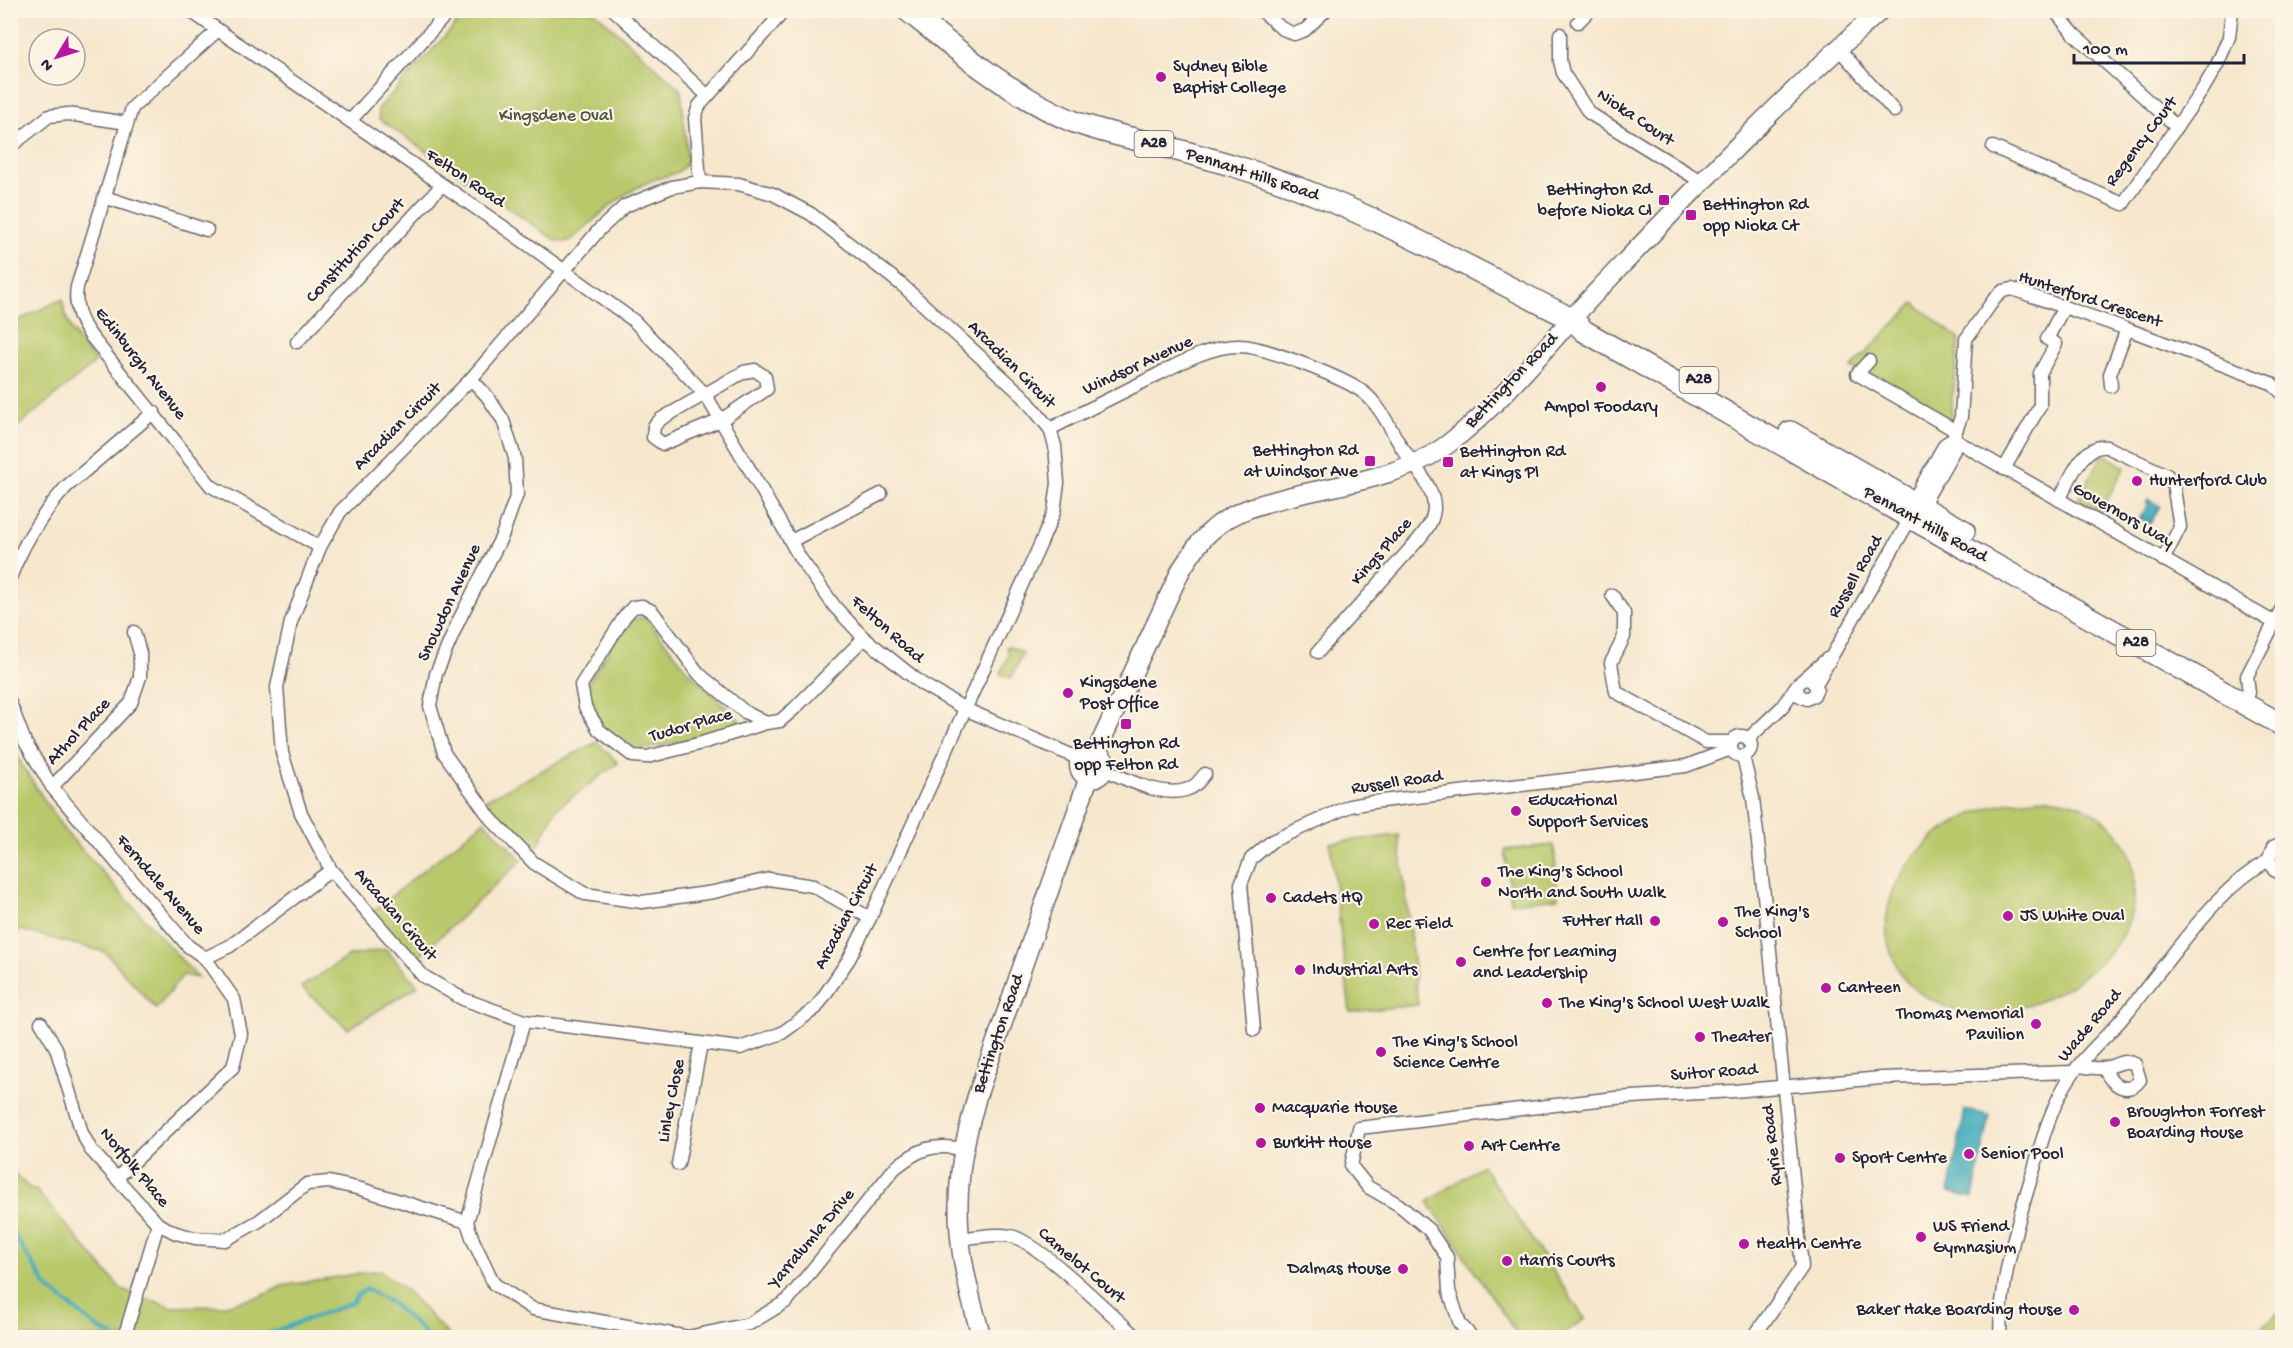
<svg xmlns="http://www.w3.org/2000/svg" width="2293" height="1348" viewBox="0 0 2293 1348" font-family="'Gochi Hand',sans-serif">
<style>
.green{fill:#b8c86b;stroke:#6d7553;stroke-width:1.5}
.water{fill:#3baab8;stroke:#2e667a;stroke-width:1.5}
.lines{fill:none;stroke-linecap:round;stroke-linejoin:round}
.stream{stroke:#3baab8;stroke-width:4}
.minor-casing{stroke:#6c676e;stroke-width:15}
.secondary-casing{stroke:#6c676e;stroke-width:21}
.trunk-casing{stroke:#6c676e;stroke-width:24}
.minor{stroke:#fff;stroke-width:12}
.secondary{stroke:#fff;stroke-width:18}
.trunk{stroke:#fff;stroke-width:21}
.poi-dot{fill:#b5179e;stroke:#fcf5e5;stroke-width:2}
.labels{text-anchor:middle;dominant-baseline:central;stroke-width:4.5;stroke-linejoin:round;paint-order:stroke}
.shield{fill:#fcf5e5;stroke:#63616e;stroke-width:1.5}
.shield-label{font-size:16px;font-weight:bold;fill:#22223b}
.poi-label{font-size:18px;fill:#22223b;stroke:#fcf5e5;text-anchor:start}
.park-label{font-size:18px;fill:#4f5449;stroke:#fcf5e5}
.street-label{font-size:18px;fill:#22223b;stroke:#fcf5e5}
</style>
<rect width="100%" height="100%" fill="#fcf5e5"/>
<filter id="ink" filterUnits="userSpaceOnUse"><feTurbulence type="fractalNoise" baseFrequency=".0167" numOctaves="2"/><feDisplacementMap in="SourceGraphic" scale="12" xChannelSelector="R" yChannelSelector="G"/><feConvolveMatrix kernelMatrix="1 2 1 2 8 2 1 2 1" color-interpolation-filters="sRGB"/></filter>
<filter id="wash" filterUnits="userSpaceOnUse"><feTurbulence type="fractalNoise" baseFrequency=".008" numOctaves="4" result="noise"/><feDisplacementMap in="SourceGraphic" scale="24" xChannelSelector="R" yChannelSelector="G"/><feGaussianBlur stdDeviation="1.35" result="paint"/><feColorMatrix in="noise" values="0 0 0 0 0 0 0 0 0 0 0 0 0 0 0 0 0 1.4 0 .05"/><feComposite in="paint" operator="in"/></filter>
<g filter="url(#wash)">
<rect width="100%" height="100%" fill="#f6e7cd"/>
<g class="green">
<path d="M 468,11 L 594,11 L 681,90 L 688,161 C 676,178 671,173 653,180 C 619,194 597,218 570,241 L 563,242 L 555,240 L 379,119 L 378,109 Z"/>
<path d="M 62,299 C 68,331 76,338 96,362 L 11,432 L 11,324 Z"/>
<polygon points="1914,303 1959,339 1950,422 1851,368"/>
<polygon points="2103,454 2125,467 2100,512 2078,499"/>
<polygon points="645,617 691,674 747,727 635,751 604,729 590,706 588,683 627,621"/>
<polygon points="1008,646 1023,653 1011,678 1000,674 1009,655 1006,647"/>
<polygon points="10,742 23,767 64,830 198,978 183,975 156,1009 105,952 20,930 11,939"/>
<polygon points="597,742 618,763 556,809 533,856 483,801"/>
<path d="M 2049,798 C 2059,800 2071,801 2080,805 C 2112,820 2134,846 2134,882 C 2135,898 2133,915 2125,930 C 2097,985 2000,1034 1942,1005 C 1927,998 1912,990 1902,976 C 1899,972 1897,965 1894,960 C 1868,904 1912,844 1962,819 C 1991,804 2017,799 2049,798 Z"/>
<polygon points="484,821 522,860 412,963 372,912"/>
<polygon points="1399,835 1418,1005 1350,1012 1330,843"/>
<polygon points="1554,845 1558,898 1511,903 1505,850"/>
<polygon points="386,949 418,986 348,1029 301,987 349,956"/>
<polygon points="10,1161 16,1176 32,1190 35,1189 122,1290 172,1307 221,1306 262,1296 282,1286 380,1270 409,1293 450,1337 11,1337"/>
<polygon points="1482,1165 1585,1319 1558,1337 1519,1337 1428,1202"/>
<polygon points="2282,1308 2282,1337 2252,1337"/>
</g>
<g class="water">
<polygon points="2148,499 2160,506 2150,524 2140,518 2149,503 2146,502"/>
<polygon points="1965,1110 1990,1115 1973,1198 1948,1192"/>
</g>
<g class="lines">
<g class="stream">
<polyline points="10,1228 47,1287 99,1329 114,1336"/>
<polyline points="256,1338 352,1303 358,1294 367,1289 393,1304 430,1338"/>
</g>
</g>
</g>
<g filter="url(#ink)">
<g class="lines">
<defs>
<g id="minor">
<polyline points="189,10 502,226 633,320 705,394 760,487 800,558 835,607 864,638 922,684 965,709 1080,759"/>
<polyline points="614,10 707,95"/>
<polyline points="1261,10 1281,28 1294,34 1305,30 1326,10"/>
<polyline points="2054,10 2074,34 2177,127"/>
<polyline points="1578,22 1590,10"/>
<path d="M 218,30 L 132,108 L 77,287 C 74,305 79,320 90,335 L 211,486 L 320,547"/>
<polyline points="1560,34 1560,61 1563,73 1589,113 1702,182"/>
<polyline points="1838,48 1894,111"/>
<polyline points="350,121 450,10"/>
<polyline points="10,147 49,116 68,114 127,123"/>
<polyline points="1993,147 2123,204 2203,89 2217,65 2229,37 2232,10"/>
<polygon points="700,182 739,184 773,194 811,214 902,285 1023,396 1050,429 1055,446 1058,483 1054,512 1040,545 870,918 849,959 816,1008 782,1033 740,1048 524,1021 463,999 423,976 331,870 301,813 282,753 277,687 291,622 320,547 340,512 471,379 599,230 625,206 672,187"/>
<polyline points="700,182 695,118 699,106 785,10"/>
<polyline points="104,197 207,230"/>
<polyline points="297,342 442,185"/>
<polyline points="1869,361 1857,374 1956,431"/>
<polygon points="755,370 765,377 767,389 721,420 663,444 653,437 654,426 661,419 744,372"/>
<polyline points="471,379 487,396 503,420 515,458 517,494 502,536 459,620 436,674 430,706 444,753 491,819 534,863 585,894 642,902 714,892 769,879 813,886 870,918"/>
<polyline points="2111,386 2110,374 2127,329"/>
<path d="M 1050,429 C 1079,414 1109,399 1139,384 C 1168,370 1207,345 1240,346 C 1264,346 1343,378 1363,392 C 1381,406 1390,429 1402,448 C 1413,464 1434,487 1434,507 C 1434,520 1427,529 1419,539 L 1318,652"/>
<polyline points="1953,439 2275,623"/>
<polyline points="2004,469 2040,406 2040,373 2056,344 2047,339 2064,307"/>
<path d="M 2059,500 C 2069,482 2082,443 2107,447 L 2167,475 L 2173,483 L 2180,527 L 2163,560"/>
<polyline points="1912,506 1913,501 1945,444 1953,439"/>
<polyline points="791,541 881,494"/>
<path d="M 10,578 C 23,543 41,515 66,487 L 154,412"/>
<polyline points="1612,595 1624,613 1624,637 1611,663 1616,692 1706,742 1732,742"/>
<polyline points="1805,679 1811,680 1817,688 1814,695 1807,699 1798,695 1797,685 1827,659"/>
<polyline points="1816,684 1911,517 1922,506 1954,450 1953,439 1961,417 1966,339 1995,298 2003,291 2012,289 2127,329 2271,383 2282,393"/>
<polyline points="2249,693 2247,676 2282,608"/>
<polyline points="10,703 25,742 52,787 188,946 205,958 234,999 241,1034 233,1067 117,1178"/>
<polyline points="766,723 745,712 699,674 652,611 642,606 633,607 625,616 581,685 585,707 599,730 633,756 647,757 702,743 766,723 780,721 795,708 864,638"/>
<circle cx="1741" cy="746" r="10"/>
<polyline points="1748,739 1782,707 1797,685"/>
<polyline points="1743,756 1753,798 1768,931 1802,1267 1753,1338"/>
<path d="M 1104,769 C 1126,780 1173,803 1195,785 C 1199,782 1202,777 1205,774"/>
<polyline points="52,787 131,703 140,677 140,653 134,632"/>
<polyline points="2282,843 2273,847 2269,858 2274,870 2282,874"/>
<polyline points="205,958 230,946 331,870"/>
<path d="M 524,1021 L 467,1222 L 473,1240 L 494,1284 L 533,1309 L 688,1337 L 749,1324 L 787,1301 L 894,1169 C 918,1149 932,1143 963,1149"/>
<polyline points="41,1023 56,1048 82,1133 91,1150 158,1224 176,1233 195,1238 225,1240 259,1221 307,1184 329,1182 361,1189 467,1222"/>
<polyline points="1254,1030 1241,884 1251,859 1272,841 1350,806 1373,802 1686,766 1731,749"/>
<path d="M 2079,1066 C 2086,1067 2095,1069 2103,1068 C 2116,1067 2122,1058 2135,1064 L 2140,1080 C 2127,1097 2111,1084 2104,1068"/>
<polyline points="678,1164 701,1044"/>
<path d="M 960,1239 C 976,1237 995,1233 1011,1236 C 1037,1241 1113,1316 1137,1338"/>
<polyline points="124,1338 158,1224"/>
<polyline points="1473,1338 1460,1324 1449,1291 1447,1257 1429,1230 1399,1205 1368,1187 1351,1166 1359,1128 1615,1098 1734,1091 1881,1078 2073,1072"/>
<path d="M 2000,1338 C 2000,1280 2017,1223 2034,1169 C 2043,1136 2053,1101 2073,1073 C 2086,1054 2104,1039 2119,1022 C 2134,1005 2147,986 2161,969 C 2192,930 2225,884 2269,860"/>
</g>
<g id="secondary">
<path d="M 1096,752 L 1181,570 C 1190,556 1199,541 1212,530 C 1234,510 1264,503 1292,496 C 1343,484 1406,476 1448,444 C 1507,399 1551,339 1602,286 C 1692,191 1783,97 1881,10"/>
<circle cx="1092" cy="765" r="13"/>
<path d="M 982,1338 C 966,1286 954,1232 960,1178 C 962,1150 970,1123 977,1096 L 1089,777"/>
</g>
<g id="trunk">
<path d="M 907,10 C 958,51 1011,95 1072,121 C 1098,131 1127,137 1155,144 C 1208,158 1260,172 1311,193 C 1401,228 1485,276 1572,319 L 1584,331 L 1900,512 L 2282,725"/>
<polyline points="1790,432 1964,531"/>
</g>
</defs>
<use href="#minor" class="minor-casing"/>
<use href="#secondary" class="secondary-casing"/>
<use href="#trunk" class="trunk-casing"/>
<use href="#minor" class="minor"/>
<use href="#secondary" class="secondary"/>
<use href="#trunk" class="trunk"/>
</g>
</g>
<g class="poi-dot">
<circle cx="1161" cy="77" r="6"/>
<rect x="1658" y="194" width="12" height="12" rx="3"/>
<rect x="1685" y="209" width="12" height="12" rx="3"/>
<circle cx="1601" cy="387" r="6"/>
<rect x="1364" y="455" width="12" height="12" rx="3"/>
<rect x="1442" y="456" width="12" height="12" rx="3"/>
<circle cx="2137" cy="481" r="6"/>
<circle cx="1068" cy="693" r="6"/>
<rect x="1120" y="718" width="12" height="12" rx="3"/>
<circle cx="1516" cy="811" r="6"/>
<circle cx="1486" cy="882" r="6"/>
<circle cx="1271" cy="898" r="6"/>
<circle cx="2008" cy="916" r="6"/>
<circle cx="1655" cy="921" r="6"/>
<circle cx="1723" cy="922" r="6"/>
<circle cx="1374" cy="924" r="6"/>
<circle cx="1461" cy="962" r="6"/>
<circle cx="1300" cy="970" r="6"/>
<circle cx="1826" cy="988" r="6"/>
<circle cx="1547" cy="1003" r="6"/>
<circle cx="2036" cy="1024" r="6"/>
<circle cx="1700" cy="1037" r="6"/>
<circle cx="1381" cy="1052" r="6"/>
<circle cx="1260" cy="1108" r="6"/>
<circle cx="2115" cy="1122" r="6"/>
<circle cx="1261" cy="1143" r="6"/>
<circle cx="1469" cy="1146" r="6"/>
<circle cx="1969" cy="1154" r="6"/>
<circle cx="1840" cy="1158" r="6"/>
<circle cx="1921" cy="1237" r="6"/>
<circle cx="1744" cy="1244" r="6"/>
<circle cx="1507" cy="1261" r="6"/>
<circle cx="1403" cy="1269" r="6"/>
<circle cx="2074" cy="1310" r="6"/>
</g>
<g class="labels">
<g class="shield">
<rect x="1134.5" y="131" width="39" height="26" rx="4.5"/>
<rect x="1679.5" y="367" width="39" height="26" rx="4.5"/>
<rect x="2116.5" y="630" width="39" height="26" rx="4.5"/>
</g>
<g class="shield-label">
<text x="1154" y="144">A28</text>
<text x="1699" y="380">A28</text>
<text x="2136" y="643">A28</text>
</g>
<g class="poi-label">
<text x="1173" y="67">Sydney Bible<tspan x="1173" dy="21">Baptist College</tspan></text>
<text x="1652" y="190" text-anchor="end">Bettington Rd<tspan x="1652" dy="21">before Nioka Cl</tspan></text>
<text x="1703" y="205">Bettington Rd<tspan x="1703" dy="21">opp Nioka Ct</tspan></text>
<text x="1601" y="407" text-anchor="middle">Ampol Foodary</text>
<text x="1358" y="451" text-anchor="end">Bettington Rd<tspan x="1358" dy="21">at Windsor Ave</tspan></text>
<text x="1460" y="452">Bettington Rd<tspan x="1460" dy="21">at Kings Pl</tspan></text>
<text x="2149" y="481">Hunterford Club</text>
<text x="1080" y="683">Kingsdene<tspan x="1080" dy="21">Post Office</tspan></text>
<text x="1126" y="744" text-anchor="middle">Bettington Rd<tspan x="1126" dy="21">opp Felton Rd</tspan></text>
<text x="1528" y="801">Educational<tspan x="1528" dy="21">Support Services</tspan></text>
<text x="1498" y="872">The King's School<tspan x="1498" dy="21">North and South Walk</tspan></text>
<text x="1283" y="898">Cadets HQ</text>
<text x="1735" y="912">The King's<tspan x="1735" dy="21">School</tspan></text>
<text x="2020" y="916">JS White Oval</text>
<text x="1643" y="921" text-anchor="end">Futter Hall</text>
<text x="1386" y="924">Rec Field</text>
<text x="1473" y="952">Centre for Learning<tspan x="1473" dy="21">and Leadership</tspan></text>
<text x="1312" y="970">Industrial Arts</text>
<text x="1838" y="988">Canteen</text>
<text x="1559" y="1003">The King's School West Walk</text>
<text x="2024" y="1014" text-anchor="end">Thomas Memorial<tspan x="2024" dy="21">Pavilion</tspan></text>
<text x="1712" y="1037">Theater</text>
<text x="1393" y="1042">The King's School<tspan x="1393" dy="21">Science Centre</tspan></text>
<text x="1272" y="1108">Macquarie House</text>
<text x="2127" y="1112">Broughton Forrest<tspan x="2127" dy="21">Boarding House</tspan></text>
<text x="1273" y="1143">Burkitt House</text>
<text x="1481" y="1146">Art Centre</text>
<text x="1981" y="1154">Senior Pool</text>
<text x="1852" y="1158">Sport Centre</text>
<text x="1933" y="1227">WS Friend<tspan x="1933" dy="21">Gymnasium</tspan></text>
<text x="1756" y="1244">Health Centre</text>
<text x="1519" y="1261">Harris Courts</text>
<text x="1391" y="1269" text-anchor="end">Dalmas House</text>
<text x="2062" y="1310" text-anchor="end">Baker Hake Boarding House</text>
</g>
<g class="park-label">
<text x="556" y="116">Kingsdene Oval</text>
</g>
<g class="street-label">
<text transform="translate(1635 118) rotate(34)">Nioka Court</text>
<text transform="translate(2142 142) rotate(-53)">Regency Court</text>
<text transform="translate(1252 175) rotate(18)">Pennant Hills Road</text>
<text transform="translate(465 179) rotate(34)">Felton Road</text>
<text transform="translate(356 251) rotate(-47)">Constitution Court</text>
<text transform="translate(2090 300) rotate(18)">Hunterford Crescent</text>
<text transform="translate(140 364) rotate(52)">Edinburgh Avenue</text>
<text transform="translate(1011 365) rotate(45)">Arcadian Circuit</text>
<text transform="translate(1138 366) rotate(-25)">Windsor Avenue</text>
<text transform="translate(1512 381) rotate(-46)">Bettington Road</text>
<text transform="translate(398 427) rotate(-45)">Arcadian Circuit</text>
<text transform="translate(2123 516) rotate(30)">Governors Way</text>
<text transform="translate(1925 525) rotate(29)">Pennant Hills Road</text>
<text transform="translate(1382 552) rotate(-49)">Kings Place</text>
<text transform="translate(1856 577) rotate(-60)">Russell Road</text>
<text transform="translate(450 603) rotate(-65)">Snowdon Avenue</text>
<text transform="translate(887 630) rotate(42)">Felton Road</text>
<text transform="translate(691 726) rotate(-16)">Tudor Place</text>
<text transform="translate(79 732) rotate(-47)">Athol Place</text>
<text transform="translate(1397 783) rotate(-8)">Russell Road</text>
<text transform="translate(160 885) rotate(49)">Ferndale Avenue</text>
<text transform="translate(395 915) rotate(49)">Arcadian Circuit</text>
<text transform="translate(847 917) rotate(-62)">Arcadian Circuit</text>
<text transform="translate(2090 1026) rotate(-50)">Wade Road</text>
<text transform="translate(999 1034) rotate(-71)">Bettington Road</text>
<text transform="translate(1714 1073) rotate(-4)">Suitor Road</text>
<text transform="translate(672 1101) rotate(-79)">Linley Close</text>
<text transform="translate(1773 1145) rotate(-96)">Ryrie Road</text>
<text transform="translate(134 1168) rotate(50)">Norfolk Place</text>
<text transform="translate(812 1239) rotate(-50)">Yarralumla Drive</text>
<text transform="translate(1081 1266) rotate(40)">Camelot Court</text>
</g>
</g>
<rect width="2293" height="1348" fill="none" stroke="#fcf5e5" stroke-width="36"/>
<g transform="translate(57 57) rotate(232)"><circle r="28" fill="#fcf5e5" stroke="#a5a1a1" stroke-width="1.5"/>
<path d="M0-4.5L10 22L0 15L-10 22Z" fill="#b5179e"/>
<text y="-9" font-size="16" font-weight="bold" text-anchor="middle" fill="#22223b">N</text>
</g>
<path d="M2074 54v9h170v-9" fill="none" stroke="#22223b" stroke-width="3"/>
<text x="2083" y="54" font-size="18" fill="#22223b" stroke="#fcf5e5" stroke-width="4.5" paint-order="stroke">100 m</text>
</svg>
